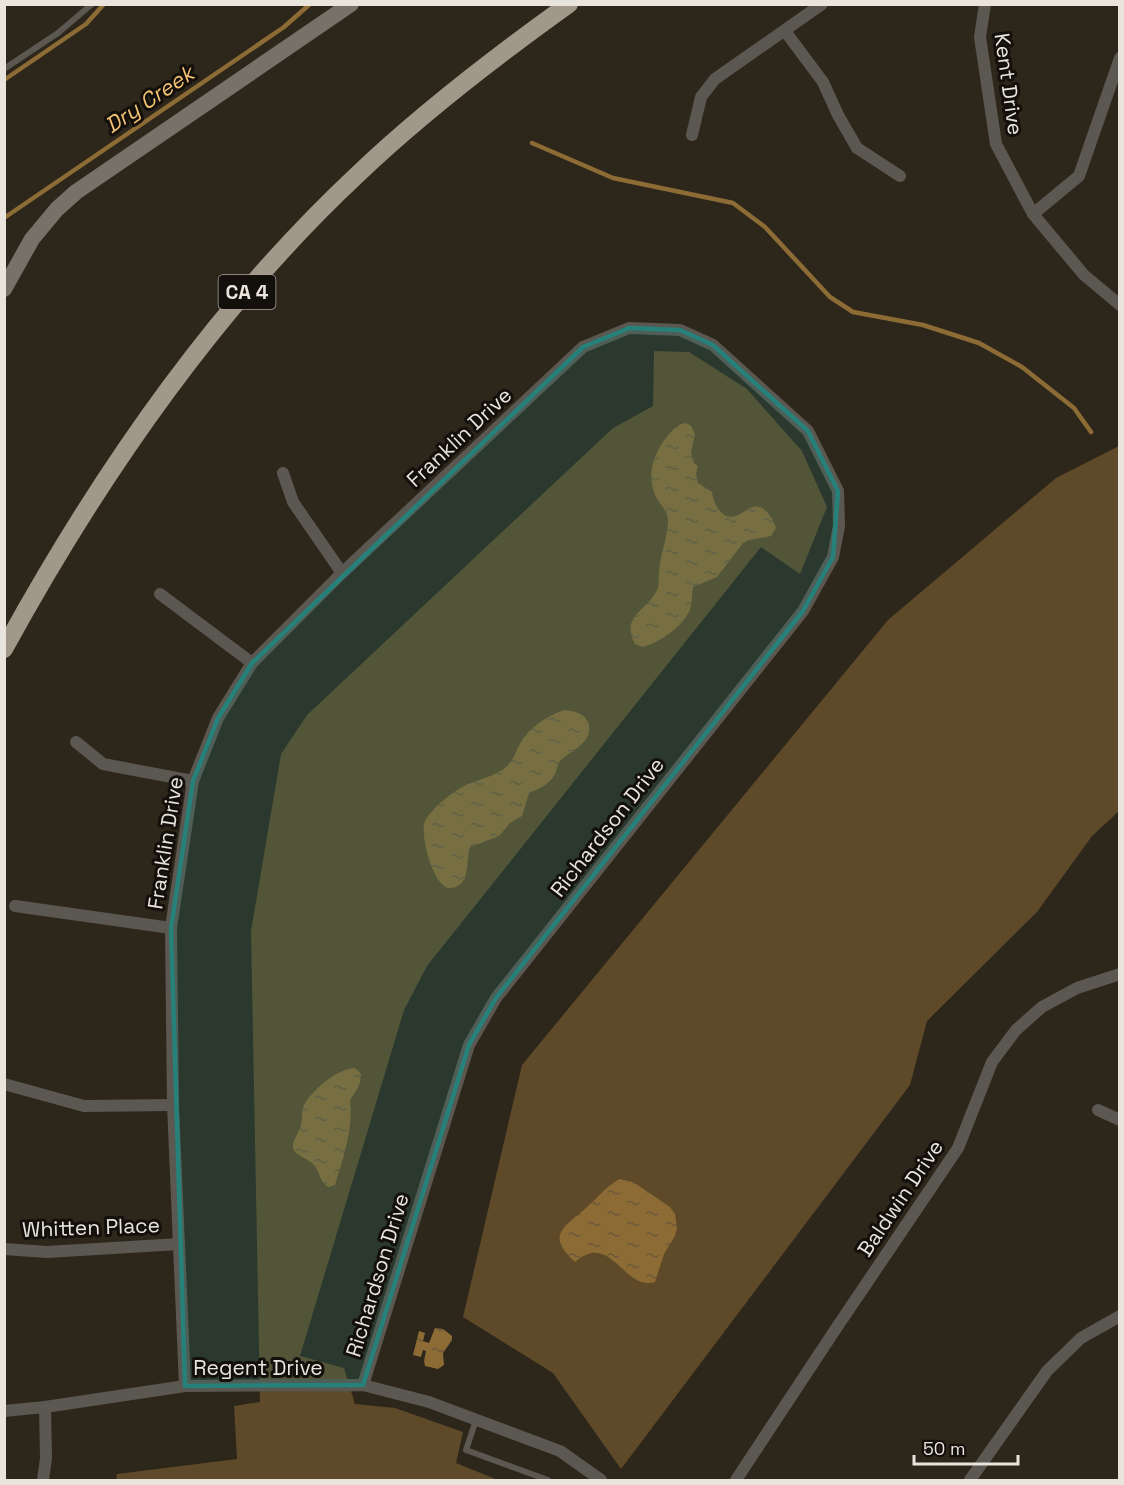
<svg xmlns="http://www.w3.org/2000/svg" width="1124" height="1485" viewBox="0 0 1124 1485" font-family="'Space Grotesk',sans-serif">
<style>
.green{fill:#5e4a28}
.water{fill:url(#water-ripples)}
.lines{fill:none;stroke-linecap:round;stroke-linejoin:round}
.stream{stroke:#8c6b35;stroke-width:4.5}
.lane{stroke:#5b5751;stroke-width:6}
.street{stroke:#5b5751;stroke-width:12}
.secondary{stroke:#777169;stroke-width:16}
.highway{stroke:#a1988a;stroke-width:18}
.marked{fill:#258179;fill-opacity:0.2;stroke:#258179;stroke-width:4.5;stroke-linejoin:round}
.labels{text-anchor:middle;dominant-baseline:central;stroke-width:6;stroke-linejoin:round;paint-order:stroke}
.shield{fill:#130f0b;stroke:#a9a49d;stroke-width:1.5}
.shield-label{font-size:20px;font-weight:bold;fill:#e9e4dc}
.street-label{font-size:21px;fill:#e9e4dc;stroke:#130f0b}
.water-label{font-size:22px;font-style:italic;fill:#f4c273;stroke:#130f0b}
</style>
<defs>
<pattern id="water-ripples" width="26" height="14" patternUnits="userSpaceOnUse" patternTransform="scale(1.5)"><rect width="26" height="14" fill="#8c6b35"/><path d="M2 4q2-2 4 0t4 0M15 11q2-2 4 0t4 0" fill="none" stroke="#6c593b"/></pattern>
</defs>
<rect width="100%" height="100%" fill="#2d261b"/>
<g class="green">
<polygon points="654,351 689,352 747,389 802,451 827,507 800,574 761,547 427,966 404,1010 300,1356 344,1368 355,1404 395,1408 463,1432 456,1463 498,1480 116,1480 117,1474 237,1459 234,1406 260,1402 251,931 281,754 307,715 613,428 653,406"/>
<polygon points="1119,446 1119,811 1092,836 1037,912 927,1021 910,1085 621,1469 553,1373 463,1317 522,1065 888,620 1056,478"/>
</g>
<g class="water">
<path d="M 686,423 L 691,426 L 695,434 L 691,452 L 694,463 L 698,466 L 696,474 L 698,483 L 712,492 C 713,503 722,521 736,516 C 742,514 747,508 753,507 C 765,504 773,519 776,528 L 771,536 L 749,540 L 743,543 L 717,577 L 693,587 C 692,593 692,601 691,607 C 685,625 660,643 643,647 L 635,644 C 620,616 647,611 657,590 C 660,585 658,578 659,572 C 660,555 667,540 668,523 C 669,512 662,507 657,499 C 646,477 652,458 665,439 C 671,432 676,424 686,423 Z"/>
<path d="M 564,710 C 573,711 584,713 588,722 C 595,742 571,750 560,761 C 557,765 557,770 555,774 C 550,784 539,789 529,793 L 522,816 L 511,822 L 499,836 L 470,847 C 465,860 472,887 450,888 C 433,888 419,832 425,821 C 433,807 452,792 466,785 C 479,779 497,776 507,766 C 514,760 516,750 521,742 C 530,727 547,716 564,710 Z"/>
<path d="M 355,1068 L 361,1074 C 361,1085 356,1091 350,1100 C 353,1130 344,1156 335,1185 L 328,1187 C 319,1181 320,1171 313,1164 C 308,1158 292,1155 293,1146 C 293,1140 298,1133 300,1128 C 303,1121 301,1112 304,1105 C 312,1090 338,1068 355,1068 Z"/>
<path d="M 619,1179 L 633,1182 L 670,1207 L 675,1214 L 677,1228 L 675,1236 L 664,1254 L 655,1282 C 624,1292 611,1230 575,1262 C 546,1235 563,1228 586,1208 C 597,1198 606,1187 619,1179 Z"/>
<polygon points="435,1328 443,1329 452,1336 452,1340 443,1353 444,1365 438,1369 425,1366 424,1361 426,1351 423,1350 421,1357 413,1355 419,1331 425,1333 423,1341 429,1343"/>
</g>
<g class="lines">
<g class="stream">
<polyline points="4,80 86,24 104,4"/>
<polyline points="532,143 613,178 733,203 765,227 830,297 853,312 923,325 979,343 1022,367 1074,408 1091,432"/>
<polyline points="4,218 284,27 310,4"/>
</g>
<g class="lane">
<polyline points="4,69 58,33 92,4"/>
<polyline points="476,1420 466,1450 548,1480"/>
</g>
<g class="street">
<polyline points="985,4 980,37 996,144 1033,214 1084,275 1120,305"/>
<polyline points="785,31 823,82 838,115 857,148 900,176"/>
<polyline points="692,135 701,97 715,79 822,4"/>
<polyline points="1033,214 1079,176 1120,58"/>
<polyline points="283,473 293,502 342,573"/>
<polyline points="160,594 252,663"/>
<polyline points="76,742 103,764 193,781"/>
<polyline points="15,906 171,928"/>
<polyline points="4,1084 84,1106 173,1105"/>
<polyline points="1098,1110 1120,1120"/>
<polyline points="4,1249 47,1252 179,1244"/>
<polyline points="185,1386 173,1105 171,928 193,781 218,718 252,663 342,573 583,347 629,328 680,330 713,345 808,431 838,491 839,526 833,557 803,611 496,998 469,1045 363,1385"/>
<polyline points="4,1411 45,1407 185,1386 363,1385 429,1402 560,1451 601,1480"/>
<polyline points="43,1480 46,1458 45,1407"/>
<polyline points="736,1480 835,1330 958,1148 992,1062 1016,1030 1042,1007 1077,988 1120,974"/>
<polyline points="970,1480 1047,1371 1081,1338 1120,1316"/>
</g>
<polyline class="secondary" points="4,289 32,239 57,209 76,192 351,4"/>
<path class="highway" d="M 4,649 C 97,479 215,308 357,175 C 422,113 495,57 569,4"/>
</g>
<path class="marked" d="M 629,328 L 680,330 L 713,345 L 808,431 L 838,491 L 833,557 L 803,611 L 496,998 L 469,1045 L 363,1385 L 185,1386 L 171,928 L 193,781 L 218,718 L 252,663 L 583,347 Z"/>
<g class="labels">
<rect class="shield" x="218.5" y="275" width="57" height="34" rx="4.5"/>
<g class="shield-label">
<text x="247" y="292">CA 4</text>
</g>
<g class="street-label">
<text transform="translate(1009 84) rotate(82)">Kent Drive</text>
<text transform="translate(459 437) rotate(-43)">Franklin Drive</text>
<text transform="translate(607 827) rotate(-52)">Richardson Drive</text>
<text transform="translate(165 843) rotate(-81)">Franklin Drive</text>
<text transform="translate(900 1198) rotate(-56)">Baldwin Drive</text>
<text transform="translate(91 1227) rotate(-2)">Whitten Place</text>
<text transform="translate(377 1275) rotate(-73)">Richardson Drive</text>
<text x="258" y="1367">Regent Drive</text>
</g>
<g class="water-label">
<text transform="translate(149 99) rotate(-34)">Dry Creek</text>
</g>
</g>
<rect width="1124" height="1485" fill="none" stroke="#e9e4dc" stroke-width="12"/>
<path d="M914 1455v9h104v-9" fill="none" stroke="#e9e4dc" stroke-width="3"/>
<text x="923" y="1455" font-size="18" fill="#e9e4dc" stroke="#130f0b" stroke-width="4.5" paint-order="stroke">50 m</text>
</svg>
